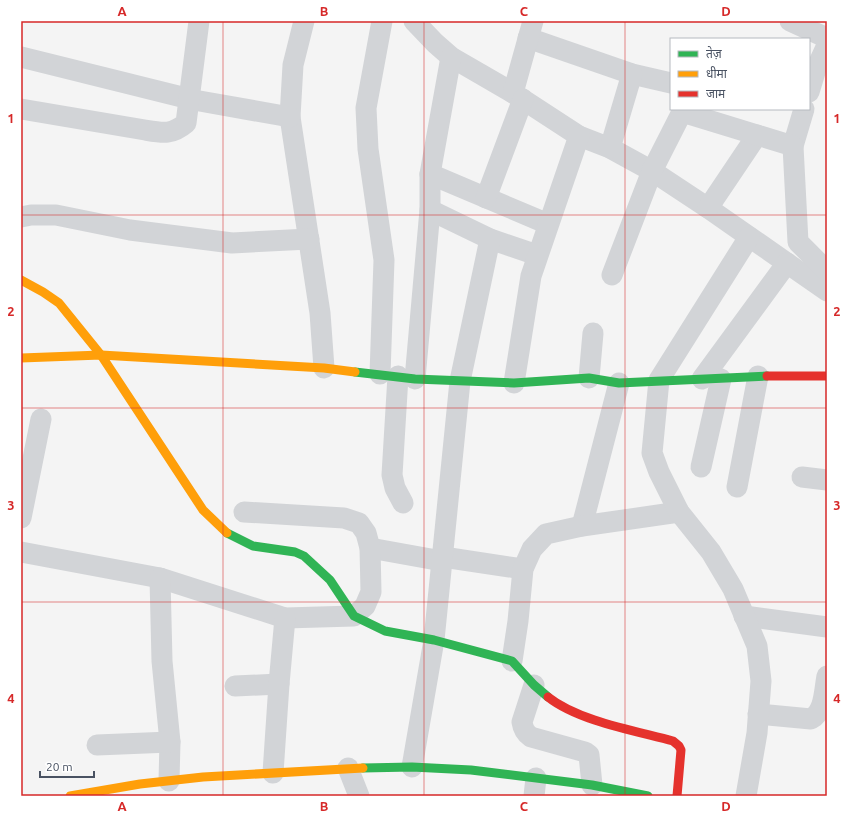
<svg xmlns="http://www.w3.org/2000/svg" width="848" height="817" viewBox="0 0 848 817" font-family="Ubuntu,'Noto Sans Devanagari',sans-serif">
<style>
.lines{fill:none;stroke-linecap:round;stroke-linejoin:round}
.street{stroke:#d2d4d7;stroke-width:21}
.fast{stroke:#30b455;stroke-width:9}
.slow{stroke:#ff9f0a;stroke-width:9}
.jam{stroke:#e5322d;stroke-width:9}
.grid{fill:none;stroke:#d62828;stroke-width:1;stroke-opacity:0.55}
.neatline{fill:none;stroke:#d62828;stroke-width:1.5}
.grid-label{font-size:13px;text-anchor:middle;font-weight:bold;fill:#d62828}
</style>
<rect width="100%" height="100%" fill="#f4f4f4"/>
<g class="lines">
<g class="street">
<polyline points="304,21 293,65 290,117 320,313 324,368"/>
<polyline points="414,21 435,43 451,57 513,93 579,136 610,148 652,171 708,208 827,291"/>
<polyline points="790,21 827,38"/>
<polyline points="528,38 632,74 671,83"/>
<polyline points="21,57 194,100 290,117"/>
<polyline points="809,92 816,69 827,45"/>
<polyline points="513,93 533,21"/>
<path d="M 21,109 L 145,130 C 163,133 172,135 186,123 L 199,21"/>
<polyline points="793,146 804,109"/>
<polyline points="610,148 632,74"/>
<polyline points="430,174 548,224"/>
<polyline points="486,198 523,99"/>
<polyline points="708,208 757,135"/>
<polyline points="430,210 490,239 537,255"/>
<polyline points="21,217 31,215 56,215 130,230 232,243 309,239"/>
<polyline points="612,275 652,171 682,112 793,146 798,242 827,271"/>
<polyline points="380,374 384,260 368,149 366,108 382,21"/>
<polyline points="398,376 392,475 395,488 403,503"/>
<polyline points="589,378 593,333"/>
<polyline points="415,379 430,210 430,174 451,57"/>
<polyline points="702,379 787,263"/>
<polyline points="514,383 531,276 579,136"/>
<polyline points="701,467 721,379"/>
<polyline points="802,477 827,480"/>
<polyline points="737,487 758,376"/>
<polyline points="21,518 41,419"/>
<polyline points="582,526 619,383"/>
<polyline points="370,548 442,561"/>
<polyline points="21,552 160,578 285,618 354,616 365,606 371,592 370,548 366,533 359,523 344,518 244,512"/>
<polyline points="443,557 523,569"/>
<polyline points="160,578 162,661 170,742 169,781"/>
<polyline points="744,616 827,627"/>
<polyline points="512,661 518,621 523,569 532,549 546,534 582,526 679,512"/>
<path d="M 534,685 L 522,722 C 523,729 525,733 531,737 L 585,752 L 589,755 L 592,785"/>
<polyline points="235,686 279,684"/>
<path d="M 758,714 L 811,719 C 825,711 824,691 827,676"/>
<polyline points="97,745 170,742"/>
<polyline points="412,767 434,640 460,381 490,239"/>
<polyline points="348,768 359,796"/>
<polyline points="273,773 279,684 285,618"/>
<polyline points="534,796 536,778"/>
<polyline points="746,796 757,733 761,681 757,646 733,589 711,552 679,512 659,472 652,453 659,380 749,237"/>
</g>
<g class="fast">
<polyline points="355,372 415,379 514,383 589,378 619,383 767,376"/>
<polyline points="227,533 253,546 295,552 304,556 330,580 354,616 385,631 434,640 512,661 534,685 548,697"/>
<polyline points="363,768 412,767 471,770 592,785 648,796"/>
</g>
<g class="slow">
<polyline points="21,280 43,292 59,303 101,355 203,510 227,533"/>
<polyline points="21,358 101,355 324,368 355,372"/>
<polyline points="70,796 140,784 203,777 363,768"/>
</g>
<g class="jam">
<polyline points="767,376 827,376"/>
<path d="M 548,697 C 578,721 636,731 673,741 L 679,746 L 681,750 L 677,796"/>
</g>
</g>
<path class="grid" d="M 223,21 L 223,796M 424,21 L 424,796M 625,21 L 625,796M 21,215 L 827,215M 21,408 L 827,408M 21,602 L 827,602"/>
<rect width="848" height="817" fill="none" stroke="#ffffff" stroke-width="44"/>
<rect x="670" y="38" width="140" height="72" fill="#ffffff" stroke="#b6bac0"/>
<rect x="678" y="51" width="20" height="6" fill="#30b455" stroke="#b6bac0"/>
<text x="706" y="58" font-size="12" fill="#495262">तेज़</text>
<rect x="678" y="71" width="20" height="6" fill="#ff9f0a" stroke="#b6bac0"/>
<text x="706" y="78" font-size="12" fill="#495262">धीमा</text>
<rect x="678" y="91" width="20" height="6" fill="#e5322d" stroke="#b6bac0"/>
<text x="706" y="98" font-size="12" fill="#495262">जाम</text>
<path d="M40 771v6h54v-6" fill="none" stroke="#495262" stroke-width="2"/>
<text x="46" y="771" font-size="12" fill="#495262" stroke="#ffffff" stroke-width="3" paint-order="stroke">20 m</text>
<rect x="22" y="22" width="804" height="773" class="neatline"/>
<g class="grid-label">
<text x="122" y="16">A</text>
<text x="324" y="16">B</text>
<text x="524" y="16">C</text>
<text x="726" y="16">D</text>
<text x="11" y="123">1</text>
<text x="837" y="123">1</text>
<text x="11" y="316">2</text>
<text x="837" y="316">2</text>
<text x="11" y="510">3</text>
<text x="837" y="510">3</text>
<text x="11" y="703">4</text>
<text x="837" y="703">4</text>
<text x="122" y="811">A</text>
<text x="324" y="811">B</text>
<text x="524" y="811">C</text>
<text x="726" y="811">D</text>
</g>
</svg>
